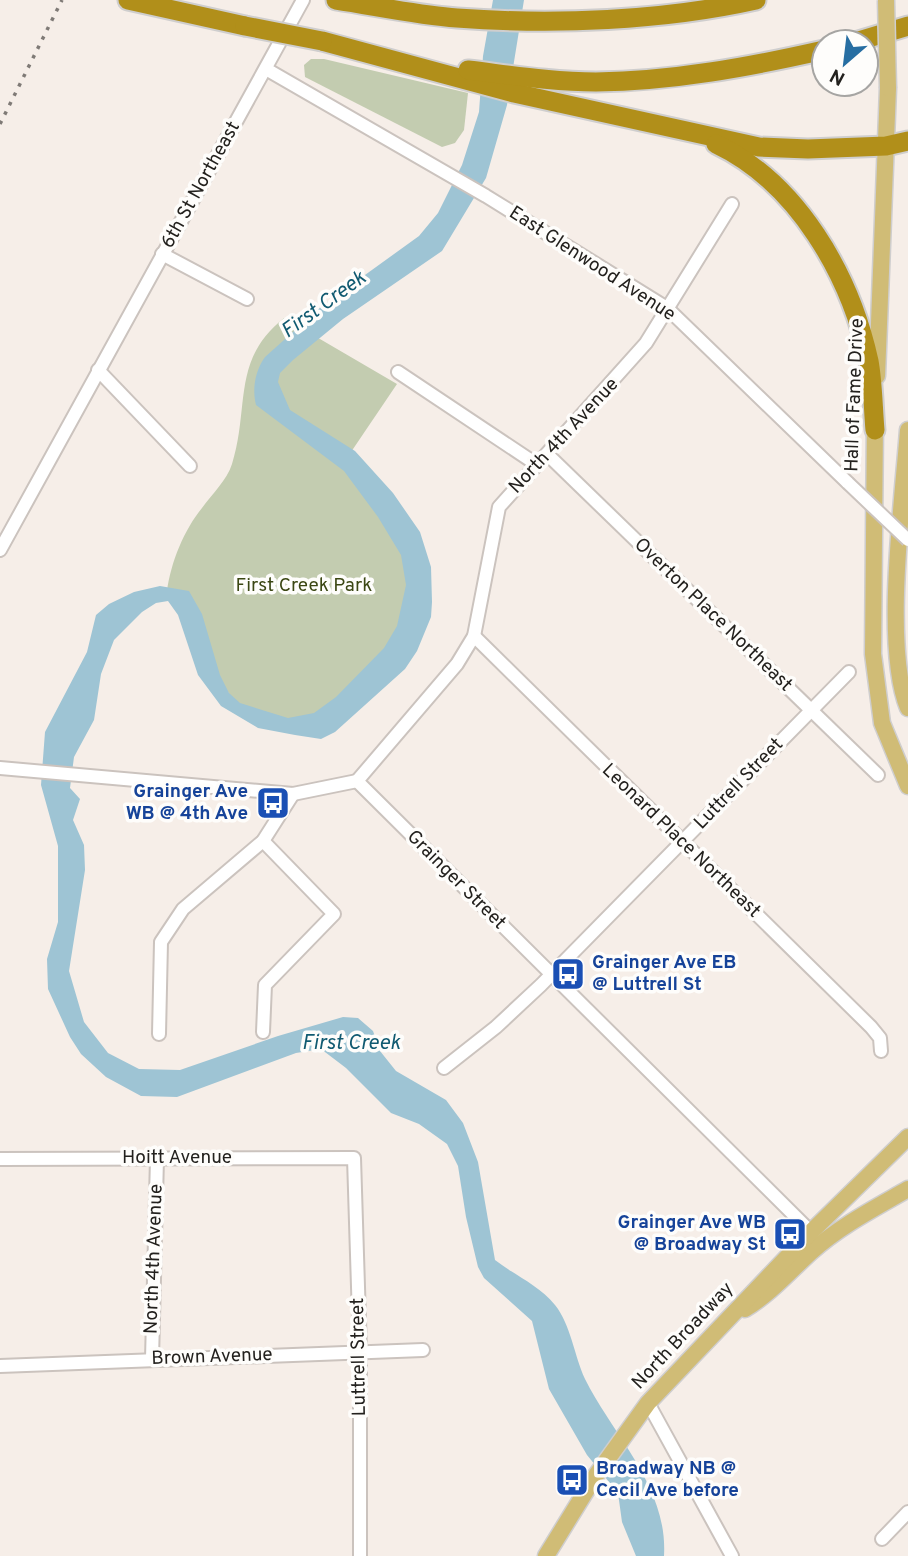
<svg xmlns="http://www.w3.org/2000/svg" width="908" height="1556" viewBox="0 0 908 1556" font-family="Overpass,sans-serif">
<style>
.green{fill:#c3ccb0}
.water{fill:#9ec4d4}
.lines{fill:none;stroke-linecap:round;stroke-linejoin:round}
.minor-casing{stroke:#cbc3be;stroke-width:16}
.major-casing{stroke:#cfcece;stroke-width:19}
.highway-casing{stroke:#cfcece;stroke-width:23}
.minor{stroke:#fff;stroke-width:12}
.major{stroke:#d0bc76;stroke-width:16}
.highway{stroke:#b18f1a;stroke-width:19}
.rail{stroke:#7f7a76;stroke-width:3.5;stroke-dasharray:3.5 7;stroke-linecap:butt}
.minor-bridge-casing{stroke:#cbc3be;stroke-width:16;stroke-linecap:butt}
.major-bridge-casing{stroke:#cfcece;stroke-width:19;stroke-linecap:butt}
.highway-bridge-casing{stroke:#cfcece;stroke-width:23;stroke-linecap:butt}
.minor-bridge{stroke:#fff;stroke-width:12}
.major-bridge{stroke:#d0bc76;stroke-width:16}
.highway-bridge{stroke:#b18f1a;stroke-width:19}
.labels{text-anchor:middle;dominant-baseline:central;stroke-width:7;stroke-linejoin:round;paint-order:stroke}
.street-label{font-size:19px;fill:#23211e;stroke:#fefdfb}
.park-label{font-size:19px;fill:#3b4713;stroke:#fefdfb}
.transit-label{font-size:19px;font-weight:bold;fill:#164399;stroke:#fefdfb;text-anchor:end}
.water-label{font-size:21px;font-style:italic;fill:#105a71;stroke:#fefdfb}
</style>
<rect width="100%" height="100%" fill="#f6eee8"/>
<g class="green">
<polygon points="311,59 324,59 468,93 464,130 455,143 442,147 305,77 304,65"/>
<path d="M 284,318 L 397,384 L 351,452 L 429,584 L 335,726 L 246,719 L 189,634 L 167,591 C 171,562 184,530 202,508 C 212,494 227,480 232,464 C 250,407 231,360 284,318 Z"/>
</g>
<path class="water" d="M 493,0 L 524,0 L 507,105 L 486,178 L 442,251 L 343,319 L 293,360 L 280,373 L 278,382 L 290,410 L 355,451 L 393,493 L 420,532 L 431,567 L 432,602 L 431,617 L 417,651 L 405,669 L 335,732 L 321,739 L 295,735 L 258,728 L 221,706 L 198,675 L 178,615 L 168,601 L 156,603 L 142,612 L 114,640 L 101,674 L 94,720 L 74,757 L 70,788 L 80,799 L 73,820 L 84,845 L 85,870 L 69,971 L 84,1022 L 108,1053 L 139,1069 L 180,1070 L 278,1036 L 343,1017 L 358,1018 L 373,1031 L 380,1051 L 396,1071 L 446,1100 L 463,1123 L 478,1162 L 495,1260 C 514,1275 539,1285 555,1305 C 571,1325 574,1355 585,1379 C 614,1437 668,1487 664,1556 L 636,1556 L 622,1522 L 618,1493 L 587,1455 L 549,1389 L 532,1321 L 484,1278 L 478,1267 L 466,1217 L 458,1166 L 447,1144 L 419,1124 L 391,1113 L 346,1068 L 321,1049 L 296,1053 L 177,1097 L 141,1096 L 106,1077 L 81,1054 L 70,1037 L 48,989 L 47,959 L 58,922 L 58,846 L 41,785 L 45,732 L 87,652 L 96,615 L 109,604 L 134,592 L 160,586 L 189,591 L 202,614 L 220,675 L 229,693 L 240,703 L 288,718 L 314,713 L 336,697 L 384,648 L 397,626 L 406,585 L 401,555 L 378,517 L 344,471 L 256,405 C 252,389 255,371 265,357 L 322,306 L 419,236 L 438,213 L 462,165 L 479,112 L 483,56 Z"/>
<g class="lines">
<defs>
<g id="minor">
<polyline points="266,69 486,196 667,308 848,483"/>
<polyline points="162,254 247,299"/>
<polyline points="98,370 190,466"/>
<polyline points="398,372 536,464"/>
<polyline points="547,454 878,775"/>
<polyline points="0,550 303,0"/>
<polyline points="474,636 871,1027 880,1038 881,1051"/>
<polyline points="0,768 293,794 357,781"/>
<polyline points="357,781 457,664 474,636 499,507 646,343 732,204"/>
<polyline points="357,781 811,1232"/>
<polyline points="263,1032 265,985 334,914 263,841"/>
<polyline points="159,1034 161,942 183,909 263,841 293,794"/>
<polyline points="444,1068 496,1027 541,985 849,672"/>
<polyline points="0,1159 354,1158 360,1351 360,1556"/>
<polyline points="152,1359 157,1158"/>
<polyline points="0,1366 423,1350"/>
<polyline points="648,1403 732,1556"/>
<polyline points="882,1539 908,1512"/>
</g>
<g id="major">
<polyline points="877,376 888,88"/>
<polyline points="875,419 873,654 882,723 908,786"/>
<path d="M 908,430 C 903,499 883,647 908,708"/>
<path d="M 745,1309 C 771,1293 788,1273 811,1252 C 840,1226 875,1208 908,1189"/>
<polyline points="546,1556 594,1478 648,1403 811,1232 908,1137"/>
</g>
<g id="highway">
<polyline points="128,0 245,26"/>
<path d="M 336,0 C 376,6 417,15 457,18 C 554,25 662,21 756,0"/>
<polyline points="322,41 514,93 759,147 808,149 886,146 908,141"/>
<polyline points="855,42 908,26"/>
<path d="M 468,70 C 510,75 553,82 596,82 C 673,81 749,67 824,50"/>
<path d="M 716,144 C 798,183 850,275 869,361 C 873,383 873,408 875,430"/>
</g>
</defs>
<use href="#minor" class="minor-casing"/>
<use href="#major" class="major-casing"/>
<use href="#highway" class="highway-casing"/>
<use href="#minor" class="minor"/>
<use href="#major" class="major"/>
<use href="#highway" class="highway"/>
<polyline class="rail" points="0,124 62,0"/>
<defs>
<polyline id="minor-bridge" points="848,483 908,540"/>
<polyline id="major-bridge" points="886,0 888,88"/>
<polyline id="highway-bridge" points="245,26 322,41"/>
</defs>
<use href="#minor-bridge" class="minor-bridge-casing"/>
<use href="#major-bridge" class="major-bridge-casing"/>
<use href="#highway-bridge" class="highway-bridge-casing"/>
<use href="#minor-bridge" class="minor-bridge"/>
<use href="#major-bridge" class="major-bridge"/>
<use href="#highway-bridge" class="highway-bridge"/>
</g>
<defs>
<symbol id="bus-square" viewBox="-11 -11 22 22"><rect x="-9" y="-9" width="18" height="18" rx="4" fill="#1a4fb4" stroke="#fefdfb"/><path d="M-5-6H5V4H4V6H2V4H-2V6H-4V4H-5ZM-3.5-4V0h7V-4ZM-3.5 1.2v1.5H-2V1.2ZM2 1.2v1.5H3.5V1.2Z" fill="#fff"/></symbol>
</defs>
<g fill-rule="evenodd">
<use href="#bus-square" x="254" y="784" width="38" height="38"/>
<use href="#bus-square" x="549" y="955" width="38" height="38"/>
<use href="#bus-square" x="771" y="1215" width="38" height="38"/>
<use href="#bus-square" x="553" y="1461" width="38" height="38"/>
</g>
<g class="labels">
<g class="street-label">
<text transform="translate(201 185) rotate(-61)">6th St Northeast</text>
<text transform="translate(592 264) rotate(33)">East Glenwood Avenue</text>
<text transform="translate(855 395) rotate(-88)">Hall of Fame Drive</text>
<text transform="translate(564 436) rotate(-47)">North 4th Avenue</text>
<text transform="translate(713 615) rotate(44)">Overton Place Northeast</text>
<text transform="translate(739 784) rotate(-46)">Luttrell Street</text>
<text transform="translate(681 841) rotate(44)">Leonard Place Northeast</text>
<text transform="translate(456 880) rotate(45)">Grainger Street</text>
<text x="177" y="1158">Hoitt Avenue</text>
<text transform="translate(154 1259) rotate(-88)">North 4th Avenue</text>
<text transform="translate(683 1336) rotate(-47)">North Broadway</text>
<text transform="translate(212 1357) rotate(-2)">Brown Avenue</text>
<text transform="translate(359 1357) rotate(-91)">Luttrell Street</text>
</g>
<g class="park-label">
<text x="304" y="586">First Creek Park</text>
</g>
<g class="transit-label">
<text x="248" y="792">Grainger Ave<tspan x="248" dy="22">WB @ 4th Ave</tspan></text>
<text x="592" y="963" text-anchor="start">Grainger Ave EB<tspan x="592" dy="22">@ Luttrell St</tspan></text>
<text x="766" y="1223">Grainger Ave WB<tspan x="766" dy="22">@ Broadway St</tspan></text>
<text x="596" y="1469" text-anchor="start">Broadway NB @<tspan x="596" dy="22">Cecil Ave before</tspan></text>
</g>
<g class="water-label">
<text transform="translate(324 305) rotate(-36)">First Creek</text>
<text x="351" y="1043">First Creek</text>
</g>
</g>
<g transform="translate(845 63) rotate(208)"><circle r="33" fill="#fefdfb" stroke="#a6a5a3" stroke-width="2"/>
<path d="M0-5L12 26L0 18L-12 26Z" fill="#276ea2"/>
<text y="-10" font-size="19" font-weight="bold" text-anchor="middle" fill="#23211e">N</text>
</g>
</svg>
